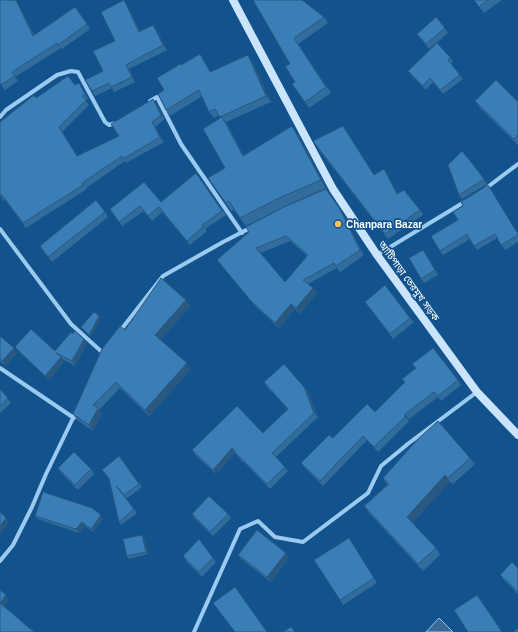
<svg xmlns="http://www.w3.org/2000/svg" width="518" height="632" viewBox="0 0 518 632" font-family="Helvetica,'Noto Sans Bengali',sans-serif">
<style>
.water{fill:#3a6a94;stroke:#8cc6f5}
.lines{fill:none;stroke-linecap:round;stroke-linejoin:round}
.minor{stroke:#9bcaf1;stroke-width:4}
.secondary{stroke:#c9e4fc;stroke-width:8}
.wall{fill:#326c9d;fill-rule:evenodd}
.shaded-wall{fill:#295880}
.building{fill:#3a7eb7;stroke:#295880;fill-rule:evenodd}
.poi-dot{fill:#ffc05b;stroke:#12538d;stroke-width:1.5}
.labels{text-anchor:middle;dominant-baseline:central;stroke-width:3.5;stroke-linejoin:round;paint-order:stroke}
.poi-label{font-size:10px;font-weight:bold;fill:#fff;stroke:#12538d;text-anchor:start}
.street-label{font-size:10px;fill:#fff;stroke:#12538d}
</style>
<rect width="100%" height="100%" fill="#12538d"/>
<polygon class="water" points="439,618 453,632 426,632"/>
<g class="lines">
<g class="minor">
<polyline points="150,101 157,97 181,144 242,233"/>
<polyline points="0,117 6,110 57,75 71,71 78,72 105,122 109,125 116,123"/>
<polyline points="485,189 518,164"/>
<polyline points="0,229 71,324 103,353"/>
<polyline points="377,255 466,201"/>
<polyline points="120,331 163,276 223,242 252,227"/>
<polyline points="0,368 74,418"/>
<polyline points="0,561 13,545 32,507 46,474 76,412"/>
<polyline points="194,632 240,529 258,521 275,537 303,542 368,493 381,466 409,443 477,392"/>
</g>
<polyline class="secondary" points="233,0 333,189 377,255 477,392 518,435"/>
</g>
<g class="wall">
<polygon points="0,0 10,0 11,1 16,0 18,4 34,35 75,7 90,29 62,49 61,48 15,77 18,81 5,90 0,83"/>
<polygon points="253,0 324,17 328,23 298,44 331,93 309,108 292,84 295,82 290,64"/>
<polygon points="474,0 502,0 484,13"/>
<polygon points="127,5 140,31 153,25 156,29 167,50 129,69 135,82 114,92 112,88 95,96 92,91 103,71 115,41"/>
<polygon points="445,28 448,33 429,49 417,34"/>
<polygon points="200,54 211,72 252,61 271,102 226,122 244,156 298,135 326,188 285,206 246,226 234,210 231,211 208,178 225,168 221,118 219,115 214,118 209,112 202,96 170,116 166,110 164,90 181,65"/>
<polygon points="450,57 453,62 451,64 463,79 443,94 433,82 426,90 411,75 408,71"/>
<polygon points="75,85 82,88 88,99 85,100 89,105 62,132 77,156 119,136 156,103 165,119 155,127 164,142 126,163 125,161 86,188 87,189 26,228 5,200 4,201 0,195 36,98"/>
<polygon points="475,101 518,102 518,145 480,108"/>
<polygon points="343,126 374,175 384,169 387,174 398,194 420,210 423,215 388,239 316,146"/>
<polygon points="475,167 487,184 462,199 459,195"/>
<polygon points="196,173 226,215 205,229 207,231 190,245 162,212 152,221 144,211 122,226 110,209 161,202"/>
<polygon points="105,212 108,217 52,262 40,246"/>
<path d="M 343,214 L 364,255 L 340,272 L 337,268 L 308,284 L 317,293 L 300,314 L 295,309 L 279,328 L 255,306 L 217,260 ZM 290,241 L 307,256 L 285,282 L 261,253 Z"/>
<polygon points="458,220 518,233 518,242 505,250 497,238 477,250 470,239 443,255 440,251"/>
<polygon points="426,254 438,275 424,283 421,279"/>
<polygon points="191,306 160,340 191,369 149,416 120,388 99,410 102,414 93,431 77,420 73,414 125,330"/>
<polygon points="368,306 410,318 414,322 393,339"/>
<polygon points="0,336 17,353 6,366 0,361"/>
<polygon points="87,343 75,366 62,359 64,362 49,380 18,351 15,347 55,351"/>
<polygon points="458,380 461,385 441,401 438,397 409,419 409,421 378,452 367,440 323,486 305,468 301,463 333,438 375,412"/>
<polygon points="264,382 304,387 308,391 318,417 276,457 285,467 288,471 270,489 244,462 243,463 235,453 216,474 195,455 192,450 263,433 288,409 267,387"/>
<polygon points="0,389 11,403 0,413"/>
<polygon points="119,456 142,487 126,499 137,513 121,525 119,522 109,479 102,470"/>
<polygon points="470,458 475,464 453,484 450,482 412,523 436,548 440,555 423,571 369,513 364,506 387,485 383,478"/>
<polygon points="58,468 91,469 94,474 78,490 61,473"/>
<polygon points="192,514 228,514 231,518 213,536 195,519"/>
<polygon points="35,516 103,519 93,532 85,526 79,533 38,519"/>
<polygon points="142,535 144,537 148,554 129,559 127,556"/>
<polygon points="349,538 377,583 343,605 340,600"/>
<polygon points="238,555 289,558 271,582 241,559"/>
<polygon points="183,556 213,558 216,562 202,577 186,561"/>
<polygon points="518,568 518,594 503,579 500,575"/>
</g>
<g class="shaded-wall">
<polygon points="16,0 18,4 36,41 33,36"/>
<polygon points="124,0 127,5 143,36 139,32"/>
<polygon points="153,25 156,29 167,50 163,45"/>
<polygon points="248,55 252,61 271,102 266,96"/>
<polygon points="126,65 129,69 135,82 132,77"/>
<polygon points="153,99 156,103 165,119 161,115"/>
<polygon points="222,117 227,125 249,165 243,156"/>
<polygon points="152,122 164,142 160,137"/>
<polygon points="292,126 298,135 326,188 321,180"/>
<polygon points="384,169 387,174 401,199 397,194"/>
<polygon points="326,189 343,214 364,255 360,250"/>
<polygon points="313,288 317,293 300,314 296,308"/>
<polygon points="186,300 191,306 159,341 155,335"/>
<polygon points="291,304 295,309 279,328 275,323"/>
<polygon points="99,316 101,318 91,337 89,335"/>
<polygon points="84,339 87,343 75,366 72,361"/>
<polygon points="14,348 17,353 6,366 2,361"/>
<polygon points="61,357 64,362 49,380 45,376"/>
<polygon points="187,363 191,369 149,416 145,410"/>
<polygon points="304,387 308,391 318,417 314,413"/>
<polygon points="98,408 102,414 93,431 89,425"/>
<polygon points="405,414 409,419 409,421 405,417"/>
<polygon points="232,448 235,453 216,474 213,470"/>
<polygon points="445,475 450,482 412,524 407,517"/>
<polygon points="101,515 103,519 93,532 91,529"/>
<polygon points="6,518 9,523 0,535 0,526"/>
<polygon points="82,522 85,526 79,533 76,529"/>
<polygon points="142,535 144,537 148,554 146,552"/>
<polygon points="286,553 289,558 271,582 267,577"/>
<polygon points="6,595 9,600 3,608 0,603"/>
</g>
<g class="building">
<polygon points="0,0 9,0 10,1 13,0 16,0 33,36 75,7 87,24 58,45 57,43 12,72 15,76 1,85 0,83"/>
<polygon points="124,0 139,32 153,25 163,45 126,65 132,77 111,87 109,83 92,91 85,80 103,71 93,51 115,41 101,12"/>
<polygon points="253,0 302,0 324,17 294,38 326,87 305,102 292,84 295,82 285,66 290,64"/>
<polygon points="474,0 488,0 479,7"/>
<polygon points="436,17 445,28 426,44 417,34"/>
<polygon points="437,43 450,57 448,60 460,75 440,90 430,78 423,86 408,71"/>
<polygon points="200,54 210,72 248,55 266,96 220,117 215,109 209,112 199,90 166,110 158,94 164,90 157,78 180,64 181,65"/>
<polygon points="68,76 75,85 79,83 85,94 82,96 86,100 59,127 77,156 119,136 111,124 153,99 161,115 152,122 160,137 123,159 122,156 82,183 83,185 23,223 2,195 0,196 0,122 34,95 36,98"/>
<polygon points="496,80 518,102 518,135 514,139 475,101"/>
<polygon points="222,117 243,156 292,126 321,180 279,198 240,218 229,201 226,203 208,178 225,168 203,129"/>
<polygon points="343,126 374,175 384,169 397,194 404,190 420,210 385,234 313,141"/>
<polygon points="462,151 475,167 484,179 459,195 448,165"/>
<polygon points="196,173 222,211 202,225 203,227 187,241 159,207 148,216 140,206 119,222 110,209 144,182 161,202"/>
<polygon points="488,185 518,234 518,235 501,245 495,234 474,246 467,234 440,251 431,236 458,220 453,212 463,206 461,202"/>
<path d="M 326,189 L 340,209 L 360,250 L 336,266 L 334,263 L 303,280 L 313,288 L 296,308 L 291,304 L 275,323 L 251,301 L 217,260 L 249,232 L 246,227 L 284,207 ZM 286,236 L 308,255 L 285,282 L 256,248 Z"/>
<polygon points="96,200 105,212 48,257 40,246"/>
<polygon points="423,250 435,270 421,279 409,258"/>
<polygon points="161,278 186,300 155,335 187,363 145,410 116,382 93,405 98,408 89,425 73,414 102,349 120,326 125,330"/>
<polygon points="385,285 410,318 390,334 365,302"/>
<polygon points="94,312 99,316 89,335 81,327"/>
<polygon points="31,329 55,351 71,332 72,334 75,331 84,339 72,361 56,353 61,357 45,376 15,347"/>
<polygon points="0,336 14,348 2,361 0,359"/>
<polygon points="433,348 458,380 438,396 434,392 405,414 405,417 374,447 363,436 320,481 301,463 329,435 333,438 367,404 375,412 405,382 402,379 416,368 412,364"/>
<polygon points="284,364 304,387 314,413 272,453 285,467 267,484 241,458 240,458 232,448 213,470 192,450 237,406 263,433 288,409 264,382"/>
<polygon points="0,389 8,398 0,406"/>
<polygon points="438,421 470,458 448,478 445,475 407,517 436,548 418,564 364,506 389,484 383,478 418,439"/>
<polygon points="74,452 91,469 75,485 58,468"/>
<polygon points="119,456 139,484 124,495 116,486 134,509 119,522 109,478 102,470"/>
<polygon points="43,492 92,508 101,515 91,529 82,522 76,529 35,516"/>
<polygon points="209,496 228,514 210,532 192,514"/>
<polygon points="0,512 6,518 0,526"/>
<polygon points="257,530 286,553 267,577 238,555"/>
<polygon points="142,535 146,552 127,556 123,539"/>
<polygon points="349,538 374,578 340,600 314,560"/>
<polygon points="199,539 213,558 199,572 183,556"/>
<polygon points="512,562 518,568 518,592 500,575"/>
<polygon points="235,587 267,632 235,632 213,603"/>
<polygon points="0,590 6,595 0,603"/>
<polygon points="477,595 502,632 468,632 454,610"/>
<polygon points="0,603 34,632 0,632"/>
<polygon points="291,627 295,632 283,632"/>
<polygon points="518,628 518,632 514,632"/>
</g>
<circle class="poi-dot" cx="338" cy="224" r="4"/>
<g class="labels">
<g class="poi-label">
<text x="346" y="224">Chanpara Bazar</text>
</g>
<g class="street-label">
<text transform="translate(409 281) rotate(54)">আটিপাড়া তেরমুখ সড়ক</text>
</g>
</g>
</svg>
